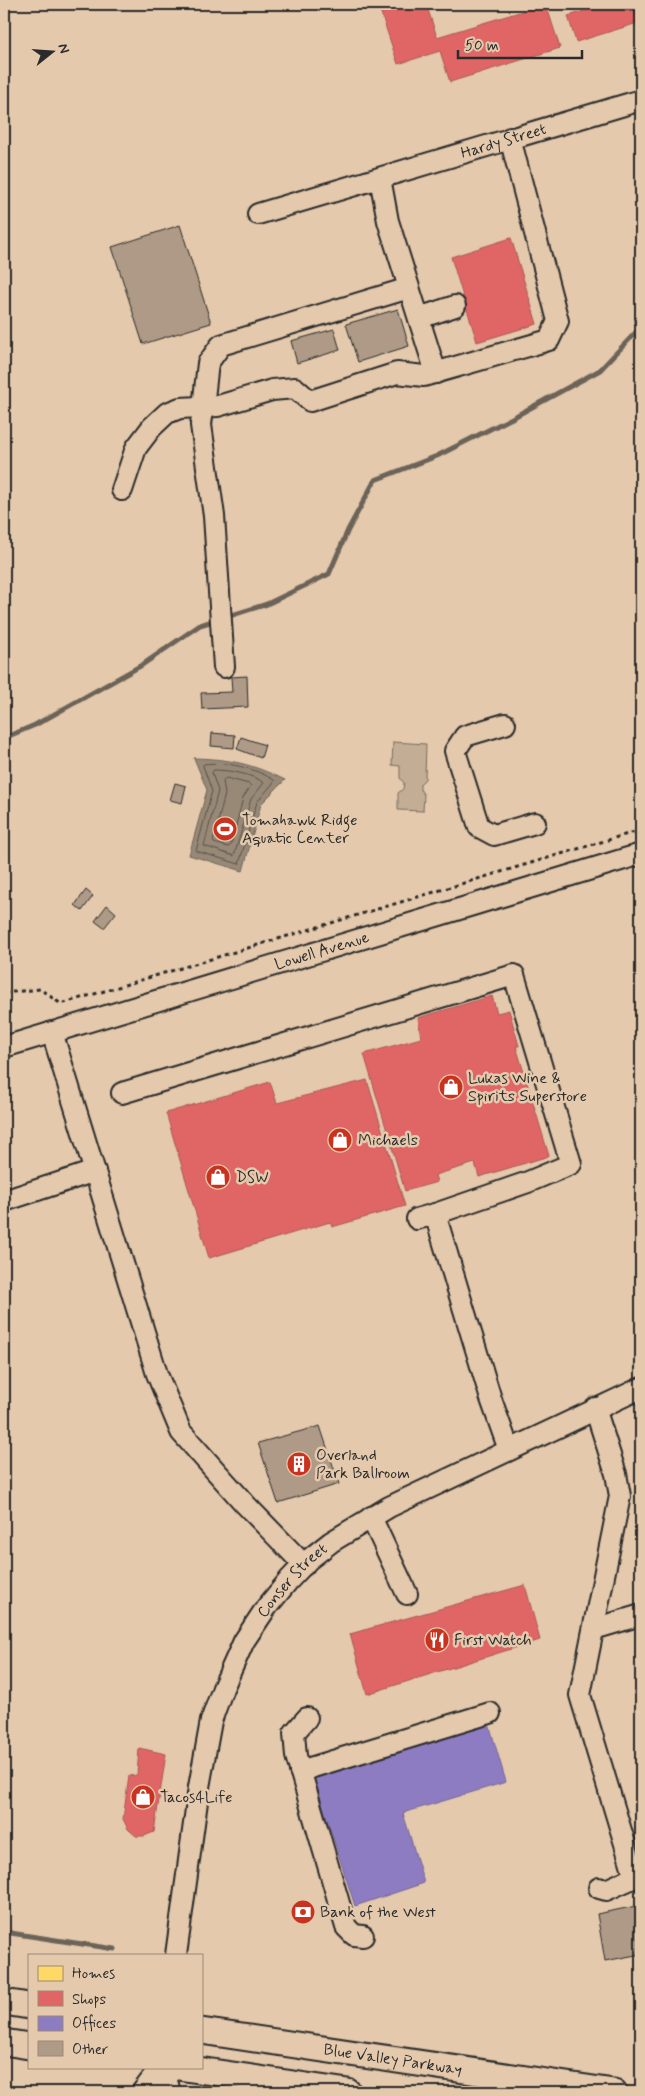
<svg xmlns="http://www.w3.org/2000/svg" width="645" height="2096" viewBox="0 0 645 2096" font-family="Mynerve,sans-serif">
<style>
.green{fill:#c3ad95;stroke:#776c60}
.water{fill:#988977;stroke:#6c6359}
.homes{fill:#ffd966;stroke:#bfa554}
.shops{fill:#e06666;stroke:#aa5454}
.offices{fill:#8e7cc3;stroke:#706495}
.lines{fill:none;stroke-linecap:round;stroke-linejoin:round}
.shore{stroke:#575149;stroke-width:1}
.stream{stroke:#6c6359;stroke-width:5}
.building{fill:#ae9a86;stroke:#2b2b2b}
.minor-casing{stroke:#2b2b2b;stroke-width:24}
.major-casing{stroke:#2b2b2b;stroke-width:29}
.path{stroke:#2b2b2b;stroke-width:3;stroke-dasharray:4 4;stroke-linecap:butt}
.minor{stroke:#e4c9ac;stroke-width:20}
.major{stroke:#e4c9ac;stroke-width:25}
.labels{text-anchor:middle;dominant-baseline:central;stroke-width:5;stroke-linejoin:round;paint-order:stroke}
.street-label{font-size:16px;fill:#2b2b2b;stroke:#e4c9ac}
.poi-label{font-size:16px;fill:#2b2b2b;stroke:#e4c9ac;text-anchor:start}
</style>
<rect width="100%" height="100%" fill="#e4c9ac"/>
<filter id="ink" filterUnits="userSpaceOnUse"><feTurbulence type="fractalNoise" baseFrequency=".02" numOctaves="2"/><feDisplacementMap in="SourceGraphic" scale="10" xChannelSelector="R" yChannelSelector="G"/><feConvolveMatrix kernelMatrix="1 2 1 2 8 2 1 2 1" color-interpolation-filters="sRGB"/></filter>
<g filter="url(#ink)">
<polygon class="green" points="393,742 426,744 425,779 420,784 420,789 424,795 423,811 398,810 398,793 403,789 404,783 400,778 400,766 392,765"/>
<path class="water" d="M 194,758 C 231,759 252,764 285,780 L 261,804 L 243,871 L 189,855 L 207,790 Z"/>
<polygon class="homes" points="641,1671 641,1693 635,1673"/>
<g class="shops">
<polygon points="378,4 426,4 437,37 546,4 560,48 450,82 440,51 398,64"/>
<polygon points="607,4 641,4 641,22 576,42 568,16"/>
<polygon points="511,238 537,324 477,342 451,257"/>
<polygon points="492,996 497,1013 509,1010 519,1046 516,1046 549,1156 479,1177 475,1163 435,1175 437,1182 405,1191 364,1054 421,1038 418,1018"/>
<polygon points="367,1080 405,1206 332,1227 330,1222 209,1258 166,1113 270,1082 277,1103"/>
<polygon points="525,1585 540,1640 367,1694 350,1634"/>
<polygon points="139,1748 166,1754 154,1832 144,1836 136,1836 128,1829 123,1819 129,1776 137,1775"/>
</g>
<polygon class="offices" points="489,1724 506,1782 403,1813 424,1883 355,1906 314,1778"/>
<g class="lines">
<g class="shore">
<path d="M 204,764 C 225,761 257,768 275,781 L 257,802 L 239,864 L 196,851 L 212,791 L 203,766 Z"/>
<path d="M 214,770 C 228,770 253,774 264,783 L 251,799 L 234,856 L 204,846 L 218,791 L 212,773 Z"/>
<polygon points="226,778 249,784 251,786 243,798 231,845 228,847 214,843 213,841 225,794 223,781"/>
</g>
<g class="stream">
<polyline points="226,617 267,604 329,574 348,530 375,480 437,456 512,418 600,370 641,327"/>
<polyline points="4,738 35,725 142,665 200,625 216,620"/>
<polyline points="4,1932 115,1949"/>
</g>
</g>
<g class="building">
<polygon points="180,225 211,323 143,344 112,247"/>
<polygon points="398,309 409,346 358,362 346,324"/>
<polygon points="334,329 340,350 297,363 291,341"/>
<polygon points="247,676 248,707 202,709 201,693 232,692 231,677"/>
<polygon points="212,733 235,735 234,748 211,746"/>
<polygon points="241,737 265,745 261,758 237,749"/>
<polygon points="175,783 186,786 182,803 170,800"/>
<polygon points="86,890 93,896 82,911 75,905"/>
<polygon points="107,905 116,913 104,928 95,921"/>
<polygon points="320,1426 339,1484 278,1503 258,1443"/>
<polygon points="641,1905 641,1954 605,1961 597,1914"/>
</g>
<g class="lines">
<defs>
<g id="minor">
<polyline points="380,178 388,221 436,373"/>
<path id="s1" d="M 258,214 L 641,100"/>
<polyline points="419,318 455,306"/>
<polyline points="122,490 136,448 152,427 167,413 180,408 218,406 272,390 295,388 310,401 397,373 424,376 549,340 558,321 510,138"/>
<polyline points="224,667 214,516 201,425 208,363 221,345 409,288"/>
<polyline points="505,724 465,736 455,751 479,827 494,835 535,823"/>
<polyline points="52,1032 157,1374 181,1432 245,1504 304,1565"/>
<path id="s2" d="M 4,1047 L 641,854"/>
<polyline points="122,1093 514,975 571,1164 528,1182 435,1214"/>
<polyline points="4,1201 95,1171"/>
<polyline points="417,1219 435,1214 491,1399 509,1450"/>
<polyline points="595,1408 616,1474 620,1496 580,1695 635,1877 641,1876"/>
<polyline points="371,1517 407,1594"/>
<polyline points="594,1629 641,1615"/>
<polyline points="307,1718 294,1733 296,1756 346,1927 354,1935 363,1936"/>
<polyline points="300,1771 490,1713"/>
<polyline points="599,1888 606,1890 635,1877"/>
<path id="s3" d="M 176,1955 L 199,1787 L 211,1721 L 223,1688 L 244,1641 L 266,1608 L 289,1580 L 308,1560 L 331,1542 L 389,1507 L 641,1388"/>
<polyline points="163,2067 170,2092"/>
<polyline points="142,2092 161,2067"/>
</g>
<g id="major">
<polyline points="4,2002 29,2006"/>
<path id="s4" d="M 201,2031 L 614,2092"/>
<polyline points="4,2042 29,2046"/>
<polyline points="178,2067 348,2092"/>
</g>
</defs>
<use href="#minor" class="minor-casing"/>
<use href="#major" class="major-casing"/>
<polyline class="path" points="4,993 40,989 61,1004 641,830"/>
<use href="#minor" class="minor"/>
<use href="#major" class="major"/>
</g>
</g>
<defs>
<symbol id="stadium-disc" viewBox="-11 -11 22 22"><circle r="9.5" fill="#c8321e" stroke="#e4c9ac"/><path d="M0-5a6.5 5 0 1 0 0 10a6.5 5 0 1 0 0-10ZM-3.5-1.8h7v3.6h-7Z" fill="#fff"/></symbol>
<symbol id="shop-disc" viewBox="-11 -11 22 22"><circle r="9.5" fill="#c8321e" stroke="#e4c9ac"/><path d="M-5-2.5h2.3a2.7 3.5 0 0 1 5.4 0H5L5.5 6h-11ZM-1.5-2.5h3a1.5 2.3 0 0 0-3 0Z" fill="#fff"/></symbol>
<symbol id="building-disc" viewBox="-11 -11 22 22"><circle r="9.5" fill="#c8321e" stroke="#e4c9ac"/><path d="M-4-6H4V6H1V3H-1V6H-4ZM-2.5-4.3h1.7v1.8h-1.7ZM.8-4.3h1.7v1.8H.8ZM-2.5-1h1.7V.8h-1.7ZM.8-1h1.7V.8H.8Z" fill="#fff"/></symbol>
<symbol id="restaurant-disc" viewBox="-11 -11 22 22"><circle r="9.5" fill="#c8321e" stroke="#e4c9ac"/><path d="M-5-6h1v4h1v-4h1v4h1v-4h1v5L-1.5 .5V6h-2V.5L-5-1ZM5-6V6H3V1.5H1.5Q1.5-4 5-6Z" fill="#fff"/></symbol>
<symbol id="bank-disc" viewBox="-11 -11 22 22"><circle r="9.5" fill="#c8321e" stroke="#e4c9ac"/><path d="M-6-4H6V4H-6ZM0-2.3a2.3 2.3 0 1 0 0 4.6a2.3 2.3 0 1 0 0-4.6Z" fill="#fff"/></symbol>
</defs>
<g fill-rule="evenodd">
<use href="#stadium-disc" x="211" y="815" width="28" height="28"/>
<use href="#shop-disc" x="437" y="1073" width="28" height="28"/>
<use href="#shop-disc" x="326" y="1126" width="28" height="28"/>
<use href="#shop-disc" x="204" y="1163" width="28" height="28"/>
<use href="#building-disc" x="285" y="1450" width="28" height="28"/>
<use href="#restaurant-disc" x="423" y="1626" width="28" height="28"/>
<use href="#shop-disc" x="129" y="1783" width="28" height="28"/>
<use href="#bank-disc" x="289" y="1898" width="28" height="28"/>
</g>
<g class="labels">
<g class="street-label">
<text stroke="none"><textPath href="#s1" startOffset="256">Hardy Street</textPath></text>
<text stroke="none"><textPath href="#s2" startOffset="332">Lowell Avenue</textPath></text>
<text stroke="none"><textPath href="#s3" startOffset="401">Conser Street</textPath></text>
<text stroke="none"><textPath href="#s4" startOffset="194">Blue Valley Parkway</textPath></text>
</g>
<g class="poi-label">
<text x="242" y="820">Tomahawk Ridge<tspan x="242" dy="18">Aquatic Center</tspan></text>
<text x="468" y="1078">Lukas Wine &amp;<tspan x="468" dy="18">Spirits Superstore</tspan></text>
<text x="358" y="1140">Michaels</text>
<text x="236" y="1177">DSW</text>
<text x="316" y="1455">Overland<tspan x="316" dy="18">Park Ballroom</tspan></text>
<text x="454" y="1640">First Watch</text>
<text x="160" y="1797">Tacos4Life</text>
<text x="320" y="1912">Bank of the West</text>
</g>
</g>
<rect width="645" height="2096" fill="none" stroke="#e4c9ac" stroke-width="20"/>
<rect x="10" y="10" width="625" height="2076" fill="none" stroke="#2b2b2b" stroke-width="2" filter="url(#ink)"/>
<rect x="28" y="1954" width="175" height="115" fill="#e4c9ac" stroke="#9a8a78"/>
<rect x="38" y="1966" width="25" height="15" fill="#ffd966" stroke="#9a8a78"/>
<text x="72" y="1978" font-size="15" fill="#2b2b2b">Homes</text>
<rect x="38" y="1991" width="25" height="15" fill="#e06666" stroke="#9a8a78"/>
<text x="72" y="2004" font-size="15" fill="#2b2b2b">Shops</text>
<rect x="38" y="2016" width="25" height="15" fill="#8e7cc3" stroke="#9a8a78"/>
<text x="72" y="2028" font-size="15" fill="#2b2b2b">Offices</text>
<rect x="38" y="2041" width="25" height="15" fill="#ae9a86" stroke="#9a8a78"/>
<text x="72" y="2054" font-size="15" fill="#2b2b2b">Other</text>
<g transform="translate(52 52) rotate(73)" stroke="#e4c9ac" stroke-width="4" paint-order="stroke">
<path d="M0-4L9 19L0 12L-9 19Z" fill="#2b2b2b"/>
<text y="-8" font-size="14" font-weight="bold" text-anchor="middle" fill="#2b2b2b">N</text>
</g>
<path d="M458 50v8h124v-8" fill="none" stroke="#2b2b2b" stroke-width="2.5"/>
<text x="465" y="50" font-size="15" fill="#2b2b2b" stroke="#e4c9ac" stroke-width="4" paint-order="stroke">50 m</text>
</svg>
